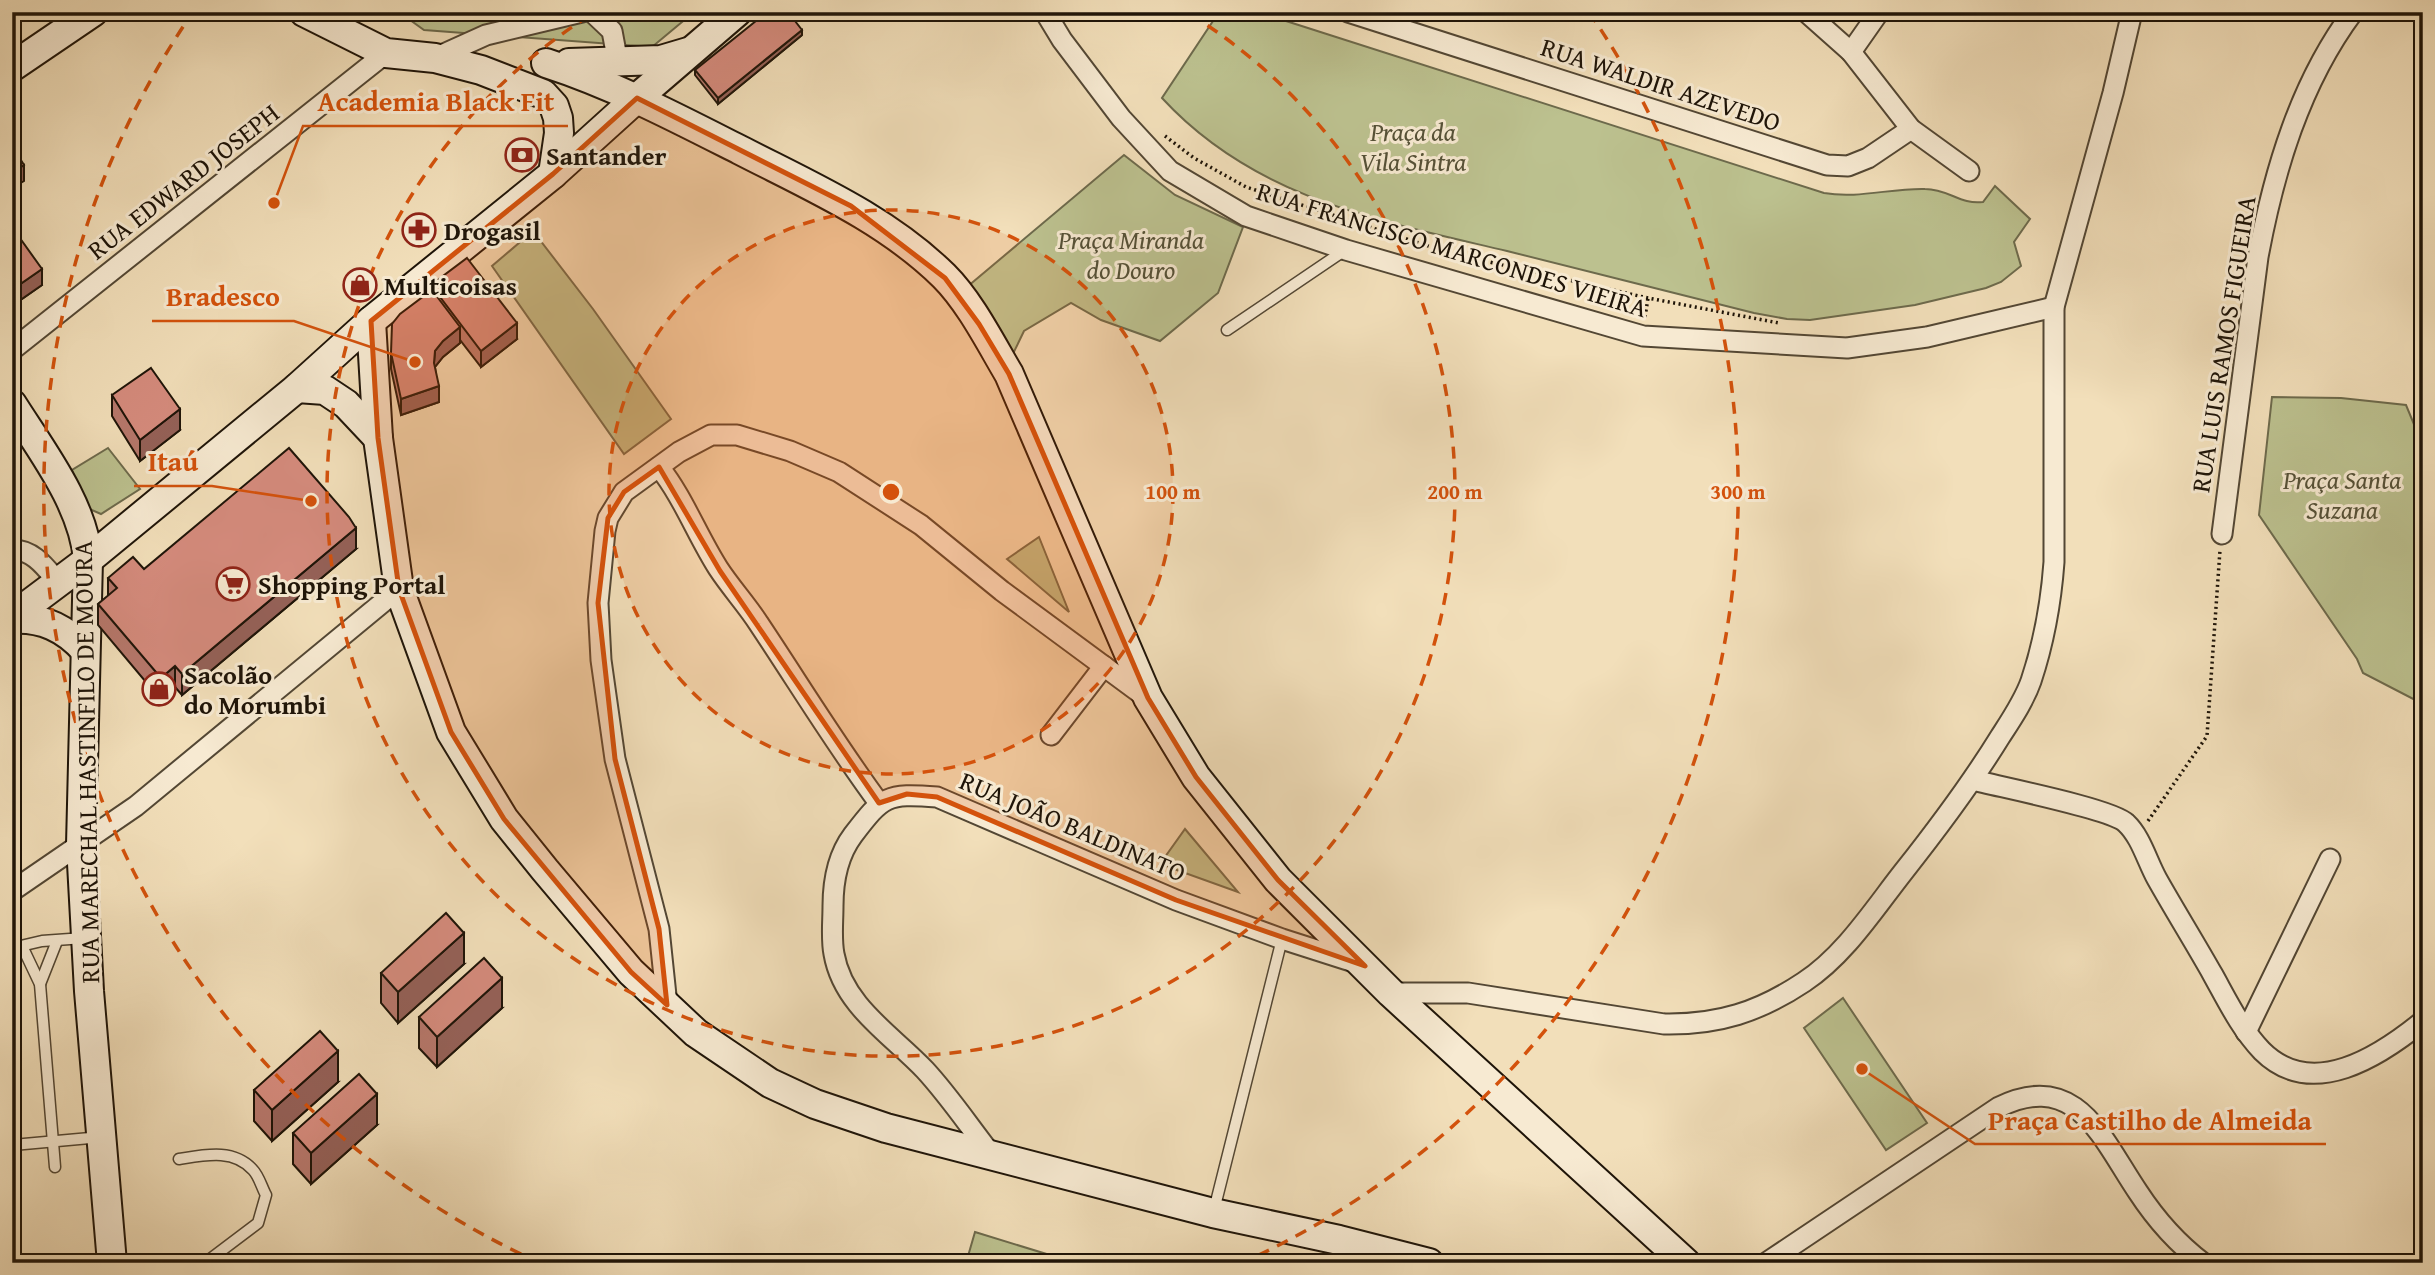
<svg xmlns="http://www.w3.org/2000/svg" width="2435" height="1275" viewBox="0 0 2435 1275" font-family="'Gentium Book Plus',serif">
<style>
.green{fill:#bcc18f;stroke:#6d6a4c;stroke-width:2}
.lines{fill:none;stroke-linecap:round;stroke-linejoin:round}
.lane-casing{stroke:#534734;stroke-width:13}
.street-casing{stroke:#534734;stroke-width:23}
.secondary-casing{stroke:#1e1408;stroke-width:32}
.path{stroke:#1e1408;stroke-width:3.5;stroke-dasharray:2 3.5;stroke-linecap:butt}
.lane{stroke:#f7ead2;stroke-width:10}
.street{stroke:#f7ead2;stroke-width:19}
.secondary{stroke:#f7ead2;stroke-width:28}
.wall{fill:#b7786c;stroke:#1e1408;stroke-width:2}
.shaded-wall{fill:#956158;stroke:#1e1408;stroke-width:2}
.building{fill:#d58b7d;stroke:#1e1408;stroke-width:2}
.marked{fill:#d4520c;fill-opacity:0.2;stroke:#d4520c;stroke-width:5;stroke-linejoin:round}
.ring{fill:none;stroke:#d4520c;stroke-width:3.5;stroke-dasharray:12 9}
.labels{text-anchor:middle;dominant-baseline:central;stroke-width:6;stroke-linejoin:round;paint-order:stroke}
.street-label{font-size:26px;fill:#1e1408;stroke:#f7ead2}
.park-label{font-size:26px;font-style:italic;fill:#555137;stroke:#f7ead2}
.poi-label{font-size:26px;font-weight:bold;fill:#1e1408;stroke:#f7ead2;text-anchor:start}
.centre{fill:#d4520c;stroke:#f7ead2;stroke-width:3.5}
.ring-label{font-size:21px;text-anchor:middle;font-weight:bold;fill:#d4520c;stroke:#f7ead2;stroke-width:6;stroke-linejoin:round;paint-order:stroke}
.leader{fill:none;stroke:#d4520c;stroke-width:2.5}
.callout-dot{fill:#d4520c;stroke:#f7ead2;stroke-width:2.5}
.callout-label{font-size:28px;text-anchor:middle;font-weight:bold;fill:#d4520c;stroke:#f7ead2;stroke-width:6;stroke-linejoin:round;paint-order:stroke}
</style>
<rect width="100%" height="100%" fill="#f2dfba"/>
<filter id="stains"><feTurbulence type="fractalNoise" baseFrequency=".00286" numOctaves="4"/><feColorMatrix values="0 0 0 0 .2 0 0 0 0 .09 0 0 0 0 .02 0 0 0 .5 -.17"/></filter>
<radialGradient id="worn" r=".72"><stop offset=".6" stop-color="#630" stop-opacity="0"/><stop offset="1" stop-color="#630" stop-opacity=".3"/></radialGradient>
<g class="green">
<polygon points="399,12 694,12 652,47 424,30"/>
<path d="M 1219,12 L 1258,12 L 1824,193 C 1858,199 1891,188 1925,189 C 1949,189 1960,205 1983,202 L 1995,186 L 2030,219 L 2014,242 L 2021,266 L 2001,282 L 1986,288 L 1915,305 L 1810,320 L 1787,319 L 1754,313 C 1672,293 1589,271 1507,251 C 1380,221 1255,199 1162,98 Z"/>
<polygon points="1124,155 1175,195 1243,227 1218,293 1160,341 1101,320 1071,303 1024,331 1011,358 967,287"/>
<polygon points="533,231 593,309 671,419 624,454 492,266"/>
<polygon points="2272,397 2341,398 2406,405 2423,446 2423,704 2363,673 2357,659 2259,515"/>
<polygon points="108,448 140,489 101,514 85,507 72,470"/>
<polygon points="1039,537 1069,612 1007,559"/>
<polygon points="1185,829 1238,892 1160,864"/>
<polygon points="1843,998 1927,1123 1886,1150 1804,1028"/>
<polygon points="975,1232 1076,1263 966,1263"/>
</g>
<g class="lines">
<defs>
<g id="lane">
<polyline points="1227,330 1345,250"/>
<polyline points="22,946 40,984 55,1167"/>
<polyline points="12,948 42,941 84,938"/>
<polyline points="40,984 57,941"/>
<polyline points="12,1140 13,1145 101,1137"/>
<polyline points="13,1145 13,1171"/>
<path d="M 179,1159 C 204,1155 234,1148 253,1170 C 259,1176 262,1188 266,1195 L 258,1223 L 205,1263"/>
<polyline points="1214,1210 1282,939"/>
</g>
<g id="street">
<polyline points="592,12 612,31 618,63"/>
<polyline points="1045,12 1062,40 1121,118 1170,171 1246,216 1346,250 1643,336 1847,348 1927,337 2054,307"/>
<polyline points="1348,12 1827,165 1848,166 1868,158 1911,129"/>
<polyline points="1806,12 1851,52 1911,129 1969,171"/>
<polyline points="1851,52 1879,12"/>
<polyline points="435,58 486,35 582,12"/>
<polyline points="12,350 386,53"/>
<path d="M 659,467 C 683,497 697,535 718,568 C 731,588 747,605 759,624 C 799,684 836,745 879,803"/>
<path d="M 2222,534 L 2258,257 C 2274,171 2300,83 2353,12"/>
<path d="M 12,550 C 33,549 46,568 58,582"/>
<polyline points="1051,735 1104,666"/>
<path d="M 1973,780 C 2000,787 2112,809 2126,823 C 2141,837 2147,861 2157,879 C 2175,911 2195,943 2213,975 C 2228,1002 2241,1029 2262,1051 C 2312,1101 2380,1056 2423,1021"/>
<polyline points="12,891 136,806 399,589"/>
<path d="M 1391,993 L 1468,993 L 1664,1024 C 1718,1025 1759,1012 1804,982 C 1845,955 1874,909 1904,871 C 1938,828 1971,784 2000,737 C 2011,720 2024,701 2031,681 C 2044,642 2051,603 2054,562 L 2054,307 L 2113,93 L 2132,12"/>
<polyline points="667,1005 659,929 615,759 601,660 598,603 605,531 608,518 624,492 679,452 711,435 737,435 790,451 839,472 921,525 1002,591 1147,698"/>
<polyline points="2246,1032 2330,859"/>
<path d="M 991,1154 C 969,1126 949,1096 925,1070 C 892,1035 843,1006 834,954 C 831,939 833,922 833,906 C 833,882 838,855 853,835 C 883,796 886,793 937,797 L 1176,900 L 1282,939 L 1357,963"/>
<path d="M 1766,1263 L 1999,1107 C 2077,1069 2102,1139 2138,1192 C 2155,1218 2178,1244 2203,1263"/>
</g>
<g id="secondary">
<polyline points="304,12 386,53 435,58 481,70 543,94 554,106 558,118 559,133 553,174"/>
<path d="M 546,63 C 614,85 677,118 740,150 C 812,187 886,219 944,276 C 970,302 990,342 1009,374 L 1148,698 L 1196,777 L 1278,880 L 1391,993 L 1686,1263"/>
<polyline points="569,63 661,60 688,52"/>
<polyline points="12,67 93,12"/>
<polyline points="371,321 378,438 399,589 451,732 504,819 545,870 631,972 696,1033 770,1083 815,1104 886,1128 1213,1213 1339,1240 1429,1263"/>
<polyline points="297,388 325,390 346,404 378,438"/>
<path d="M 12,404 C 41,450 84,505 88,560 L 81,845 L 89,991 L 112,1263"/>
<polyline points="12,617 88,560 297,388 371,321 553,174 637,98 737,12"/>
<path d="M 12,619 C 42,617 65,628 85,650"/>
</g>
</defs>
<use href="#lane" class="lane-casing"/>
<use href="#street" class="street-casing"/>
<use href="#secondary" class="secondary-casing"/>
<g class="path">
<polyline points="1165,136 1194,158 1246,187 1450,253 1648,298 1779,323"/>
<polyline points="1645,317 1648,298"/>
<polyline points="2148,821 2207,736 2220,550"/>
</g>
<use href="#lane" class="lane"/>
<use href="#street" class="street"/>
<use href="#secondary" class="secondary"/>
</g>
<g class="wall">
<polygon points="802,35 718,104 695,75 695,70"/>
<polygon points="12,227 42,285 16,303 12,297"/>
<polygon points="431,285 517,339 481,367 460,340 460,343 443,357 435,367 439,402 401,415 391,369 391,353 431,290"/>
<polygon points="112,395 180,430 140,461 112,416"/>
<polygon points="356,549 182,695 175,687 161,700 98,625 98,604 108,596 108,578 144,569"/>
<polygon points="464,964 398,1023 381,1003 381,973"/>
<polygon points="502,1008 437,1067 419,1048 419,1017"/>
<polygon points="338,1082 272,1141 254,1121 254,1090"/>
<polygon points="377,1125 311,1184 293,1164 293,1133"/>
</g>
<g class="shaded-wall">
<polygon points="802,30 802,35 718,104 718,98"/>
<polygon points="24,165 24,181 12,188 12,173"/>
<polygon points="42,269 42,285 16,303 16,287"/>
<polygon points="517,323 517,339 481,367 481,351"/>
<polygon points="460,327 460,343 443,357 435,367 434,379 434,363 435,351 443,341"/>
<polygon points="439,386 439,402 401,415 401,399"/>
<polygon points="180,409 180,430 140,461 140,440"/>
<polygon points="356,528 356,549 182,695 182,674"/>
<polygon points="175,666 175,687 161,700 161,678"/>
<polygon points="464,933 464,964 398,1023 398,992"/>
<polygon points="502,978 502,1008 437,1067 437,1037"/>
<polygon points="338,1051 338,1082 272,1141 272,1110"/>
<polygon points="377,1094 377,1125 311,1184 311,1153"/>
</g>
<g class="building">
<polygon points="767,12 788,12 802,30 718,98 695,70"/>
<polygon points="12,146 24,165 12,173"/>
<polygon points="12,227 42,269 16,287 12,281"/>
<polygon points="467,258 517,323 481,351 431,285"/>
<polygon points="432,290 460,327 443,341 435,351 434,363 439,386 401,399 391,353 392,324 400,314"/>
<polygon points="151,368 180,409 140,440 112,395"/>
<polygon points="289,448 349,517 356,528 182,674 175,666 161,678 98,604 117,588 108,578 133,557 144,569"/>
<polygon points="446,913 464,933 398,992 381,973"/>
<polygon points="484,958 502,978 437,1037 419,1017"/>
<polygon points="320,1031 338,1051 272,1110 254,1090"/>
<polygon points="359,1074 377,1094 311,1153 293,1133"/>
</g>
<path class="marked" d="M 637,98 L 851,206 L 945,278 L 979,324 L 1009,374 L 1148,698 L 1196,777 L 1278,880 L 1365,966 L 1176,900 L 937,797 L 907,794 L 879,803 L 720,571 L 659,467 L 624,492 L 608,518 L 598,603 L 615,759 L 659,929 L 667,1005 L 631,972 L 504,819 L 451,732 L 399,589 L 378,438 L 371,321 L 553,174 Z"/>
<circle cx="891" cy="492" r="282" fill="#d4520c" fill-opacity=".12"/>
<g class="ring">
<circle cx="891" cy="492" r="282"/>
<path d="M1190 14A564 564 0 1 1 592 14"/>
<path d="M540 1263A847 847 0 0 1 193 12M1589 12A847 847 0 0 1 1242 1263"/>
</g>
<defs>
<symbol id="bank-ring" viewBox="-11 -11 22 22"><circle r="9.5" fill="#f7ead2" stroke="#8f2418" stroke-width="1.5"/><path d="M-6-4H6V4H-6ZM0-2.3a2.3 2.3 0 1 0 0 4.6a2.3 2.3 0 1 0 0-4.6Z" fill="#8f2418"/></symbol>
<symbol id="pharmacy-ring" viewBox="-11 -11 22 22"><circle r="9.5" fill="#f7ead2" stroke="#8f2418" stroke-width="1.5"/><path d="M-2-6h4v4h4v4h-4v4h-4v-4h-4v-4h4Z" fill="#8f2418"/></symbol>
<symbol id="shop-ring" viewBox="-11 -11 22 22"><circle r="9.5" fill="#f7ead2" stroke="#8f2418" stroke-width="1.5"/><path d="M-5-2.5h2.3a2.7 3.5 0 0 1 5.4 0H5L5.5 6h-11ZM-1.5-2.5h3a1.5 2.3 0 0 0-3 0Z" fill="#8f2418"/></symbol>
<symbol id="supermarket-ring" viewBox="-11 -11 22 22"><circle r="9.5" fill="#f7ead2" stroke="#8f2418" stroke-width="1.5"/><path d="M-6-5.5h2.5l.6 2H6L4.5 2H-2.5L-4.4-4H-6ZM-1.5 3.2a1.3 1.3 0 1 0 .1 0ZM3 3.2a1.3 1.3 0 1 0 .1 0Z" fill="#8f2418"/></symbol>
</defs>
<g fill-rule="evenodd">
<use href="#bank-ring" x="503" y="136" width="38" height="38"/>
<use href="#pharmacy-ring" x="400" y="211" width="38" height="38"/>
<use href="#shop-ring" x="341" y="266" width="38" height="38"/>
<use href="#supermarket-ring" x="214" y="565" width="38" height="38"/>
<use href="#shop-ring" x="140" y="670" width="38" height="38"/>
</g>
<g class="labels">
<g class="street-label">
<text transform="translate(1661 84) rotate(18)">RUA WALDIR AZEVEDO</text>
<text transform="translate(183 181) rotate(-38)">RUA EDWARD JOSEPH</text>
<text transform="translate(1452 249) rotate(17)">RUA FRANCISCO MARCONDES VIEIRA</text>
<text transform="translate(2223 344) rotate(-81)">RUA LUIS RAMOS FIGUEIRA</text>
<text transform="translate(86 762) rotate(-91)">RUA MARECHAL HASTINFILO DE MOURA</text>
<text transform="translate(1073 826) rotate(23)">RUA JOÃO BALDINATO</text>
</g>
<g class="park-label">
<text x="1413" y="131">Praça da<tspan x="1413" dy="30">Vila Sintra</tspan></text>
<text x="1131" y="239">Praça Miranda<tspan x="1131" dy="30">do Douro</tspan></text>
<text x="2342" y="479">Praça Santa<tspan x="2342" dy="30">Suzana</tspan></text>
</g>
<g class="poi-label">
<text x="546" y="155">Santander</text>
<text x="444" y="230">Drogasil</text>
<text x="384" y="285">Multicoisas</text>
<text x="258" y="584">Shopping Portal</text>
<text x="184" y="674">Sacolão<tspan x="184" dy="30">do Morumbi</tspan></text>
</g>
</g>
<circle cx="891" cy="492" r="10" class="centre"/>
<g class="ring-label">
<text x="1173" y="499">100 m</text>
<text x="1455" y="499">200 m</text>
<text x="1738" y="499">300 m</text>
</g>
<path class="leader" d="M274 203L303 126H568M415 362L294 321H152M311 501L212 486H134M1862 1069L1975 1144H2326"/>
<g class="callout-dot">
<circle cx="274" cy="203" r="7"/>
<circle cx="415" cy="362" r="7"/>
<circle cx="311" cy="501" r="7"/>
<circle cx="1862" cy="1069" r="7"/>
</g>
<g class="callout-label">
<text x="436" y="111">Academia Black Fit</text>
<text x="223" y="306">Bradesco</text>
<text x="173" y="471">Itaú</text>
<text x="2150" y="1130">Praça Castilho de Almeida</text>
</g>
<rect width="2435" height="1275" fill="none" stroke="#f2dfba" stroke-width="42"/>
<rect x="14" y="14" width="2407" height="1247" fill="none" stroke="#1e1408" stroke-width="3.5"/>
<rect x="21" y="21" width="2393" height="1233" fill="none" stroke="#1e1408" stroke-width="2"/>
<rect width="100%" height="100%" filter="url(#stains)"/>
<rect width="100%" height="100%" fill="url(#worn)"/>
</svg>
